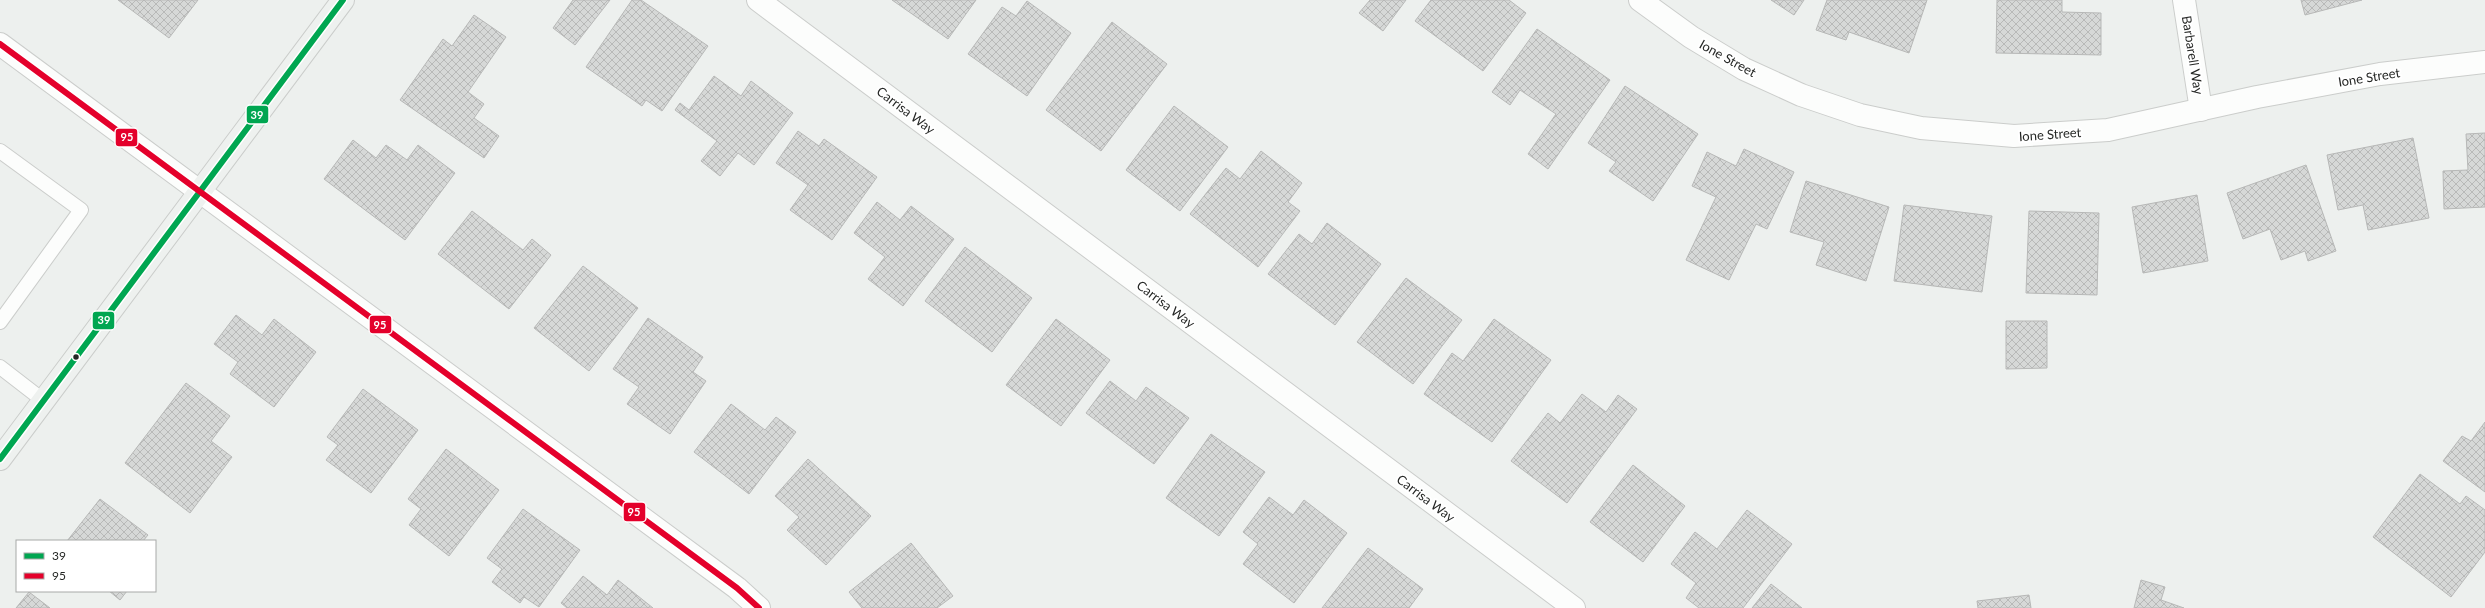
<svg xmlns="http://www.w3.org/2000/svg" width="2485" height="608" viewBox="0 0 2485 608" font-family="Lato,sans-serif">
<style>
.building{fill:url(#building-cross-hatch);stroke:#b7b8b7}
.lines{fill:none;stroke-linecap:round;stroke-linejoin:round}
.service-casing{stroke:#cbcdcb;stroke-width:16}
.minor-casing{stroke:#cbcdcb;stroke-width:24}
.secondary-casing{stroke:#cbcdcb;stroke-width:24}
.service{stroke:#fcfdfc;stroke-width:14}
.minor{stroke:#fcfdfc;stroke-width:22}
.secondary{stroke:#eef1ef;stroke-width:22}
.bus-1-casing{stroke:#fff;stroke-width:9}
.bus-2-casing{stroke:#fff;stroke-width:9}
.bus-1{stroke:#00a651;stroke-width:6}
.bus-2{stroke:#e4002b;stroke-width:6}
.bus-dot{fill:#252725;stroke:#fff;stroke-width:1.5}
.labels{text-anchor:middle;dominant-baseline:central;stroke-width:4;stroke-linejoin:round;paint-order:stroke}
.street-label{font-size:13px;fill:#252725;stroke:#fff}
.line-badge{stroke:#fff;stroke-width:1.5}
.badge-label{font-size:11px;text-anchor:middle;font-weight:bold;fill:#fff}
</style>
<defs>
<pattern id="building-cross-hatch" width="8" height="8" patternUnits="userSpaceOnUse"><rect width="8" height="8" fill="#d6d8d7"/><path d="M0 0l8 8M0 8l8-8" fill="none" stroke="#b8b9b8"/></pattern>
</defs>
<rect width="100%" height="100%" fill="#edf0ee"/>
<g class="building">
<polygon points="118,0 198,0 169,38"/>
<polygon points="573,0 610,0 575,45 553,28"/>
<polygon points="632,0 641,0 708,46 662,111 646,100 642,106 586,67"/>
<polygon points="892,0 976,0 948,39"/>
<polygon points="1370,0 1406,0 1383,31 1359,13"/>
<polygon points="1431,0 1509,0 1526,13 1483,71 1415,21"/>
<polygon points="1771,0 1804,0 1794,15"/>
<polygon points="1827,0 1927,0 1909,53 1849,32 1846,40 1816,30"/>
<polygon points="1997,0 2062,0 2062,12 2101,13 2101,55 1996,53"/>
<polygon points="2301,0 2362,0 2305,15"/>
<polygon points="1027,1 1071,33 1027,96 968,54 1002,7 1016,16"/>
<polygon points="474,15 506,37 468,92 484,104 474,118 499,136 484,158 400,100 443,39 452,46"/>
<polygon points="1112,22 1167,64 1101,151 1046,110"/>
<polygon points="1537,29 1610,80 1548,169 1528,154 1556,114 1520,90 1510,105 1492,92"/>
<polygon points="714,76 741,96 751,81 793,113 754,165 738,153 720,176 701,161 717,141 675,110 680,103 689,110"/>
<polygon points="1625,86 1698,134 1653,201 1609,171 1616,162 1588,143"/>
<polygon points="1174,106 1228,147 1180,211 1126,170"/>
<polygon points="798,131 819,146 824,139 877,177 832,240 790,210 808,185 776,163"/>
<polygon points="2485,133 2485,207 2444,209 2443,171 2468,170 2466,134"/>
<polygon points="2413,138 2429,218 2368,230 2363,205 2338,210 2327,155"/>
<polygon points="353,140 376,158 386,145 407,160 418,145 455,173 405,240 324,179"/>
<polygon points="1744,149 1794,172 1767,229 1756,224 1729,280 1686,260 1716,197 1692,186 1707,152 1736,166"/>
<polygon points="1261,151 1302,183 1288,202 1300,211 1258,267 1190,214 1226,168 1240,179"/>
<polygon points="2306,165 2336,251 2308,261 2305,251 2281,260 2270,229 2243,239 2227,193"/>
<polygon points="1806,181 1889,207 1866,281 1816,265 1824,242 1790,232"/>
<polygon points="2197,195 2208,261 2143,273 2132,207"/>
<polygon points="877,202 900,220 911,206 954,239 903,306 868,279 885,257 854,233"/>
<polygon points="1904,205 1992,216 1982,292 1894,281"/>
<polygon points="472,211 523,250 532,239 551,255 509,309 438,254"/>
<polygon points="2029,211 2099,213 2097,295 2026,293"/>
<polygon points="1327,223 1381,264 1335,325 1268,274 1299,234 1312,244"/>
<polygon points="965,247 1032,298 992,352 925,301"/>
<polygon points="583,266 638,308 589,371 534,328"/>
<polygon points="1406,278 1462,320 1413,384 1357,342"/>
<polygon points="236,315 262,335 274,319 316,352 274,407 230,374 238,362 214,344"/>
<polygon points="648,318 703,357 693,372 706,381 670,434 627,404 639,387 613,369"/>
<polygon points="1056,319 1110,360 1061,426 1006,385"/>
<polygon points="1494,319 1551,360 1492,442 1424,394 1452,353 1463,361"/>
<polygon points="2006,321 2047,321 2047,368 2006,369"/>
<polygon points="1110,381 1136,401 1146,387 1189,418 1154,464 1086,413"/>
<polygon points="186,383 230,416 211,441 232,457 190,513 125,463"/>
<polygon points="363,389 418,430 371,493 326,460 338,445 327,437"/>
<polygon points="1582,394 1606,412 1618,395 1637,409 1567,503 1511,461 1548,413 1560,423"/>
<polygon points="731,404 765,430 776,417 796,432 749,494 694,452"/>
<polygon points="2485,422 2485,492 2443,461 2462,436 2471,441"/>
<polygon points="1211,434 1265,472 1219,536 1166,498"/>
<polygon points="446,449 499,490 449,556 409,525 421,509 408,499"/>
<polygon points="808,459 871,516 826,565 787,530 799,517 775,496"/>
<polygon points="1633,465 1685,506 1643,562 1590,522"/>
<polygon points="2420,474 2460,504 2466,496 2485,510 2485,552 2451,597 2373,537"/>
<polygon points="1269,497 1293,515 1304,500 1347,533 1294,603 1243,564 1258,544 1243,532"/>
<polygon points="100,499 148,535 143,541 67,541"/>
<polygon points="523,509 580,550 539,607 524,597 520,603 492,582 502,569 487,558"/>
<polygon points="1747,510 1792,544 1743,608 1699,608 1686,598 1696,583 1671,564 1695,532 1717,549"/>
<polygon points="911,543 953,596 937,608 862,608 849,592"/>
<polygon points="1368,548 1423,589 1409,608 1322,608"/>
<polygon points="583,576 607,595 618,580 653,608 567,608 561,603"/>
<polygon points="2141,580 2165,587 2161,600 2184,608 2134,608"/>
<polygon points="1771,584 1802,608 1752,608"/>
<polygon points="109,591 127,591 120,600"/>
<polygon points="29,592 50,608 16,608"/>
<polygon points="2029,595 2031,608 1978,608 1977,601"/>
</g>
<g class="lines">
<defs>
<g id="service">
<polyline points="0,151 81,210 0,322"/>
<polyline points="0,367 44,401"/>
</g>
<g id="minor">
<polyline points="758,0 1574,608"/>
<polyline points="1640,0 1691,37 1744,69 1801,95 1860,115 1921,128 2014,136 2108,130 2257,97 2380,74 2485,62"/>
<polyline points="2184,0 2201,110"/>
<polyline points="0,44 737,588 759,608"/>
</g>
<polyline id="secondary" points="0,459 343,0"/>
</defs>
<use href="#service" class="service-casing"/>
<use href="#minor" class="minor-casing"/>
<use href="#secondary" class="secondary-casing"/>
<use href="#service" class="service"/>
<use href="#minor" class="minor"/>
<use href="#secondary" class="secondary"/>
<defs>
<polyline id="bus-1" points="0,459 343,0"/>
<polyline id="bus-2" points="0,44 737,588 759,608"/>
</defs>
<use href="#bus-1" class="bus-1-casing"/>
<use href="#bus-2" class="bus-2-casing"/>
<use href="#bus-1" class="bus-1"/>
<use href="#bus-2" class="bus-2"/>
</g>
<circle class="bus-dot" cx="76" cy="357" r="3.5"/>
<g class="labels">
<g class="street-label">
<text transform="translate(2193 55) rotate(81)">Barbarell Way</text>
<text transform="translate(1728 58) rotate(29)">Ione Street</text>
<text transform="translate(2369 77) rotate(-9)">Ione Street</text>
<text transform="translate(906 110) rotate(37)">Carrisa Way</text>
<text transform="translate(2050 134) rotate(-4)">Ione Street</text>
<text transform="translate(1166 304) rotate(37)">Carrisa Way</text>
<text transform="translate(1426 498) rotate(37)">Carrisa Way</text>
</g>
</g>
<g class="line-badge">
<rect x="246" y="105" width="23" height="19" rx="4" fill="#00a651"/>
<rect x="115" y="128" width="23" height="19" rx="4" fill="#e4002b"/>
<rect x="92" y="311" width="23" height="19" rx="4" fill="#00a651"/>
<rect x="369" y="315" width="23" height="19" rx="4" fill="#e4002b"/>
<rect x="623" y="502" width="23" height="20" rx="4" fill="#e4002b"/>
</g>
<g class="badge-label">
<text x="257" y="119">39</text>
<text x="127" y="141">95</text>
<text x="104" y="324">39</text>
<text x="380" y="329">95</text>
<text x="634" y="516">95</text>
</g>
<rect x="16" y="540" width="140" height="52" fill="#ffffff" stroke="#a8a9a8"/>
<rect x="24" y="553" width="20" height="6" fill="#00a651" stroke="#a8a9a8"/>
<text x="52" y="560" font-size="12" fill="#252725">39</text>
<rect x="24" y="573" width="20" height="6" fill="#e4002b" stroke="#a8a9a8"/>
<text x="52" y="580" font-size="12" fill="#252725">95</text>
</svg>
